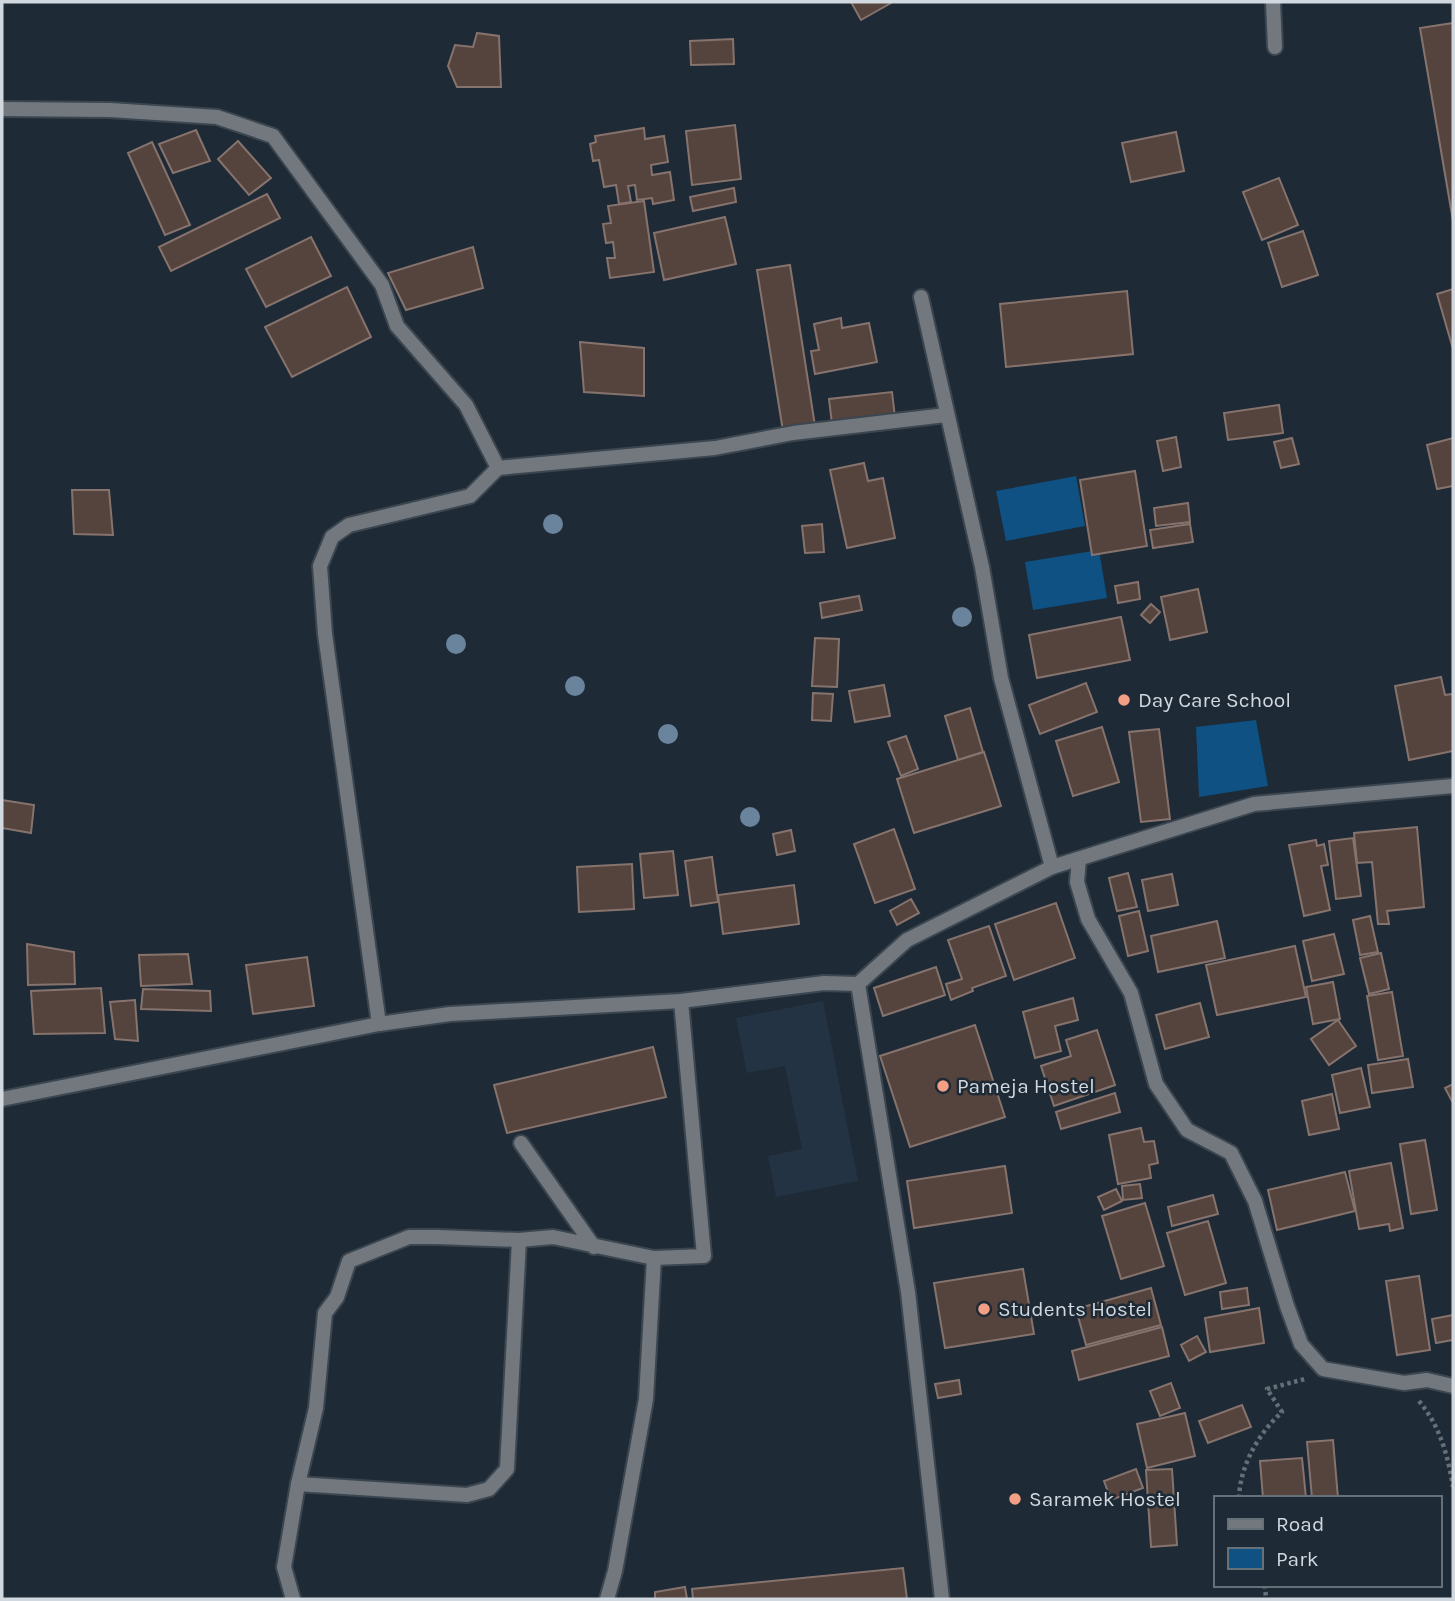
<svg xmlns="http://www.w3.org/2000/svg" width="1455" height="1601" viewBox="0 0 1455 1601" font-family="Karla,sans-serif">
<style>
.built{fill:#243343}
.green{fill:#0f5183}
.building{fill:#55433e;stroke:#86736d;stroke-width:2}
.lines{fill:none;stroke-linecap:round;stroke-linejoin:round}
.street-casing{stroke:#3b4650;stroke-width:18}
.path{stroke:#646f78;stroke-width:4.5;stroke-dasharray:3.5 3.5;stroke-linecap:butt}
.street{stroke:#72787e;stroke-width:14}
.tree{fill:#69849c}
.poi-dot{fill:#f39f85;stroke:#1e2a35;stroke-width:2.5}
.labels{text-anchor:middle;dominant-baseline:central;stroke-width:5;stroke-linejoin:round;paint-order:stroke}
.poi-label{font-size:21px;fill:#d1d8e0;stroke:#1e2a35;text-anchor:start}
</style>
<rect width="100%" height="100%" fill="#1e2a35"/>
<polygon class="built" points="823,1001 858,1181 776,1197 768,1156 802,1149 785,1066 747,1073 736,1018"/>
<g class="green">
<polygon points="1076,476 1085,526 1006,541 996,491"/>
<polygon points="1099,550 1107,598 1033,610 1025,562"/>
<polygon points="1256,720 1268,786 1199,797 1196,727"/>
</g>
<g class="building">
<polygon points="851,2 891,2 891,3 861,20"/>
<polygon points="1453,23 1453,221 1420,28"/>
<polygon points="477,33 499,36 501,87 457,87 448,66 455,45 473,47"/>
<polygon points="733,39 734,64 691,65 690,41"/>
<polygon points="735,125 741,179 692,185 686,131"/>
<polygon points="644,128 645,139 664,136 668,162 651,165 652,175 670,172 674,200 653,204 652,198 637,200 635,185 628,186 631,202 619,204 616,185 604,187 599,160 593,161 590,144 596,142 595,136"/>
<polygon points="196,130 210,161 173,173 159,144"/>
<polygon points="1176,132 1184,171 1131,182 1122,143"/>
<polygon points="238,141 271,178 249,195 218,159"/>
<polygon points="152,142 190,225 165,235 128,153"/>
<polygon points="1279,178 1298,225 1262,240 1243,192"/>
<polygon points="734,188 736,202 693,211 690,197"/>
<polygon points="267,194 280,218 171,271 159,247"/>
<polygon points="644,201 654,272 610,278 607,258 615,258 613,242 606,243 603,224 611,223 608,206"/>
<polygon points="725,217 736,264 664,280 654,233"/>
<polygon points="1303,231 1318,275 1282,287 1268,243"/>
<polygon points="311,237 331,276 266,307 246,269"/>
<polygon points="473,247 483,288 406,310 388,273"/>
<polygon points="790,265 815,426 783,431 757,270"/>
<polygon points="347,287 371,337 292,377 265,327"/>
<polygon points="1453,289 1453,349 1437,294"/>
<polygon points="1127,291 1133,354 1006,367 1000,304"/>
<polygon points="841,318 842,328 869,323 877,362 815,374 811,351 819,350 814,324"/>
<polygon points="580,342 644,348 644,396 584,392"/>
<polygon points="892,392 895,417 832,424 829,399"/>
<polygon points="1279,405 1283,433 1228,440 1224,413"/>
<polygon points="1176,437 1181,467 1163,471 1157,441"/>
<polygon points="1292,438 1299,464 1281,468 1274,442"/>
<polygon points="1453,438 1453,486 1437,489 1427,445"/>
<polygon points="864,463 868,481 883,478 895,538 847,548 830,470"/>
<polygon points="1135,471 1147,546 1092,555 1080,480"/>
<polygon points="72,490 109,490 113,535 74,534"/>
<polygon points="1188,503 1190,522 1156,526 1154,508"/>
<polygon points="822,524 824,552 805,553 802,526"/>
<polygon points="1190,524 1193,542 1153,548 1150,530"/>
<polygon points="1138,582 1140,599 1118,603 1115,586"/>
<polygon points="1198,589 1207,632 1170,640 1161,597"/>
<polygon points="859,596 862,610 822,618 820,603"/>
<polygon points="1151,604 1160,612 1150,623 1141,615"/>
<polygon points="1121,617 1130,660 1037,678 1029,635"/>
<polygon points="815,638 839,639 837,687 812,686"/>
<polygon points="1441,677 1445,695 1453,694 1453,751 1409,760 1395,686"/>
<polygon points="1086,683 1097,712 1040,734 1029,705"/>
<polygon points="884,685 890,716 855,722 849,691"/>
<polygon points="813,693 833,694 831,721 812,720"/>
<polygon points="970,708 983,752 958,760 945,716"/>
<polygon points="1102,727 1119,782 1073,796 1056,741"/>
<polygon points="1159,729 1170,819 1141,822 1129,732"/>
<polygon points="906,736 918,769 901,776 888,742"/>
<polygon points="984,752 1001,806 914,833 897,779"/>
<polygon points="2,800 34,805 31,833 2,828"/>
<polygon points="1417,827 1424,907 1387,911 1389,924 1378,924 1372,862 1357,863 1354,833"/>
<polygon points="894,829 915,889 875,903 854,844"/>
<polygon points="791,830 795,851 777,855 773,834"/>
<polygon points="1353,838 1361,896 1336,899 1329,841"/>
<polygon points="1316,840 1317,846 1324,844 1328,865 1321,866 1330,910 1304,916 1289,845"/>
<polygon points="673,851 678,895 644,898 640,854"/>
<polygon points="712,857 718,902 691,906 685,861"/>
<polygon points="632,864 634,909 579,912 577,867"/>
<polygon points="1128,873 1137,907 1117,911 1109,878"/>
<polygon points="1172,874 1178,905 1148,911 1142,880"/>
<polygon points="794,885 799,924 723,934 718,895"/>
<polygon points="911,899 919,913 897,925 890,911"/>
<polygon points="1056,903 1075,958 1014,980 995,924"/>
<polygon points="1139,911 1148,951 1128,956 1119,916"/>
<polygon points="1370,916 1378,952 1360,955 1353,920"/>
<polygon points="1217,921 1225,958 1158,972 1151,936"/>
<polygon points="989,926 1006,976 972,988 973,991 951,1000 946,984 962,979 948,940"/>
<polygon points="1334,934 1344,974 1312,981 1303,941"/>
<polygon points="27,944 74,952 75,984 28,985"/>
<polygon points="1295,946 1306,997 1217,1015 1206,965"/>
<polygon points="1381,953 1389,989 1369,994 1360,958"/>
<polygon points="188,954 192,984 141,986 139,955"/>
<polygon points="307,957 314,1006 253,1014 246,965"/>
<polygon points="936,967 945,995 883,1016 874,988"/>
<polygon points="1333,982 1340,1019 1313,1024 1306,987"/>
<polygon points="101,988 105,1033 34,1034 31,991"/>
<polygon points="143,989 210,991 211,1011 141,1009"/>
<polygon points="1392,992 1403,1056 1378,1060 1367,996"/>
<polygon points="1073,998 1078,1020 1055,1026 1061,1051 1035,1058 1023,1012"/>
<polygon points="135,1000 138,1041 115,1039 110,1002"/>
<polygon points="1200,1003 1209,1037 1165,1049 1156,1015"/>
<polygon points="1338,1020 1356,1046 1329,1065 1311,1039"/>
<polygon points="975,1025 1005,1117 910,1147 880,1056"/>
<polygon points="1097,1030 1115,1085 1054,1106 1041,1066 1071,1056 1066,1040"/>
<polygon points="653,1047 666,1097 507,1133 494,1085"/>
<polygon points="1408,1059 1413,1087 1372,1093 1368,1065"/>
<polygon points="1361,1068 1370,1107 1340,1113 1332,1075"/>
<polygon points="1453,1084 1453,1103 1445,1088"/>
<polygon points="1115,1093 1120,1112 1061,1129 1056,1112"/>
<polygon points="1332,1094 1339,1129 1309,1135 1302,1101"/>
<polygon points="1141,1128 1144,1142 1154,1141 1158,1163 1149,1165 1151,1178 1118,1184 1109,1135"/>
<polygon points="1425,1140 1437,1210 1411,1214 1400,1144"/>
<polygon points="1391,1163 1403,1228 1390,1231 1389,1224 1359,1229 1349,1171"/>
<polygon points="1005,1166 1012,1213 914,1228 907,1181"/>
<polygon points="1345,1172 1355,1211 1277,1230 1268,1190"/>
<polygon points="1140,1184 1142,1198 1123,1200 1122,1186"/>
<polygon points="1116,1189 1122,1201 1104,1210 1098,1197"/>
<polygon points="1213,1195 1218,1214 1172,1226 1168,1207"/>
<polygon points="1145,1203 1164,1266 1121,1279 1102,1216"/>
<polygon points="1208,1221 1226,1283 1185,1295 1167,1233"/>
<polygon points="1023,1269 1034,1334 945,1348 934,1283"/>
<polygon points="1419,1276 1430,1350 1397,1355 1386,1281"/>
<polygon points="1151,1288 1161,1325 1086,1345 1076,1309"/>
<polygon points="1247,1288 1249,1305 1222,1309 1220,1292"/>
<polygon points="1259,1308 1264,1343 1210,1352 1205,1318"/>
<polygon points="1453,1315 1453,1340 1436,1343 1432,1319"/>
<polygon points="1162,1327 1169,1356 1079,1380 1072,1351"/>
<polygon points="1197,1336 1206,1352 1189,1361 1181,1345"/>
<polygon points="959,1380 961,1394 938,1398 935,1384"/>
<polygon points="1171,1383 1180,1408 1160,1416 1150,1391"/>
<polygon points="1242,1405 1251,1427 1208,1443 1199,1421"/>
<polygon points="1185,1413 1195,1456 1147,1468 1137,1424"/>
<polygon points="1333,1440 1338,1498 1312,1498 1307,1442"/>
<polygon points="1302,1458 1306,1498 1263,1498 1260,1461"/>
<polygon points="1136,1469 1143,1488 1111,1500 1104,1481"/>
<polygon points="1172,1469 1177,1545 1151,1547 1146,1470"/>
<polygon points="903,1568 907,1599 693,1599 692,1589"/>
<polygon points="685,1587 687,1599 655,1599 655,1592"/>
</g>
<g class="lines">
<defs>
<g id="street">
<polyline points="1273,2 1275,47"/>
<polyline points="2,109 110,110 217,117 273,136 382,285 397,326 466,405 498,468 715,448 793,433 946,415"/>
<polyline points="921,297 982,567 1001,678 1052,867"/>
<polyline points="1079,859 1077,882 1088,919 1131,993 1156,1084 1187,1130 1231,1153 1255,1201 1287,1306 1301,1344 1323,1369 1404,1383 1427,1380 1453,1386"/>
<polyline points="379,1024 325,634 320,566 332,537 349,525 470,496 498,468"/>
<polyline points="2,1099 379,1024 450,1014 681,1001 824,983 858,984"/>
<polyline points="521,1143 594,1247"/>
<polyline points="298,1484 467,1495 489,1489 507,1469 519,1240"/>
<polyline points="293,1599 284,1567 298,1484 316,1408 325,1313 337,1297 349,1261 409,1237 438,1237 519,1240 553,1237 654,1258 704,1256 681,1001"/>
<polyline points="607,1599 615,1571 646,1399 654,1258"/>
<polyline points="942,1599 908,1292 858,984 907,940 1052,867 1254,804 1453,786"/>
</g>
</defs>
<use href="#street" class="street-casing"/>
<g class="path">
<path d="M 1419,1401 C 1440,1426 1448,1456 1453,1487"/>
<path d="M 1239,1498 C 1240,1465 1259,1433 1282,1412 L 1267,1389 L 1305,1379"/>
<polyline points="1265,1585 1266,1599"/>
</g>
<use href="#street" class="street"/>
</g>
<g class="tree">
<circle cx="553" cy="524" r="10"/>
<circle cx="962" cy="617" r="10"/>
<circle cx="456" cy="644" r="10"/>
<circle cx="575" cy="686" r="10"/>
<circle cx="668" cy="734" r="10"/>
<circle cx="750" cy="817" r="10"/>
</g>
<g class="poi-dot">
<circle cx="1124" cy="700" r="7"/>
<circle cx="943" cy="1086" r="7"/>
<circle cx="984" cy="1309" r="7"/>
<circle cx="1015" cy="1499" r="7"/>
</g>
<g class="labels">
<g class="poi-label">
<text x="1138" y="700">Day Care School</text>
<text x="957" y="1086">Pameja Hostel</text>
<text x="998" y="1309">Students Hostel</text>
<text x="1029" y="1499">Saramek Hostel</text>
</g>
</g>
<rect width="1455" height="1601" fill="none" stroke="#d1d8e0" stroke-width="7"/>
<rect x="1214" y="1496" width="228" height="91" fill="#1e2a35" stroke="#667079" stroke-width="2"/>
<rect x="1228" y="1519" width="35" height="10" fill="#72787e" stroke="#667079" stroke-width="2"/>
<text x="1276" y="1531" font-size="21" fill="#d1d8e0">Road</text>
<rect x="1228" y="1548" width="35" height="21" fill="#0f5183" stroke="#667079" stroke-width="2"/>
<text x="1276" y="1566" font-size="21" fill="#d1d8e0">Park</text>
</svg>
